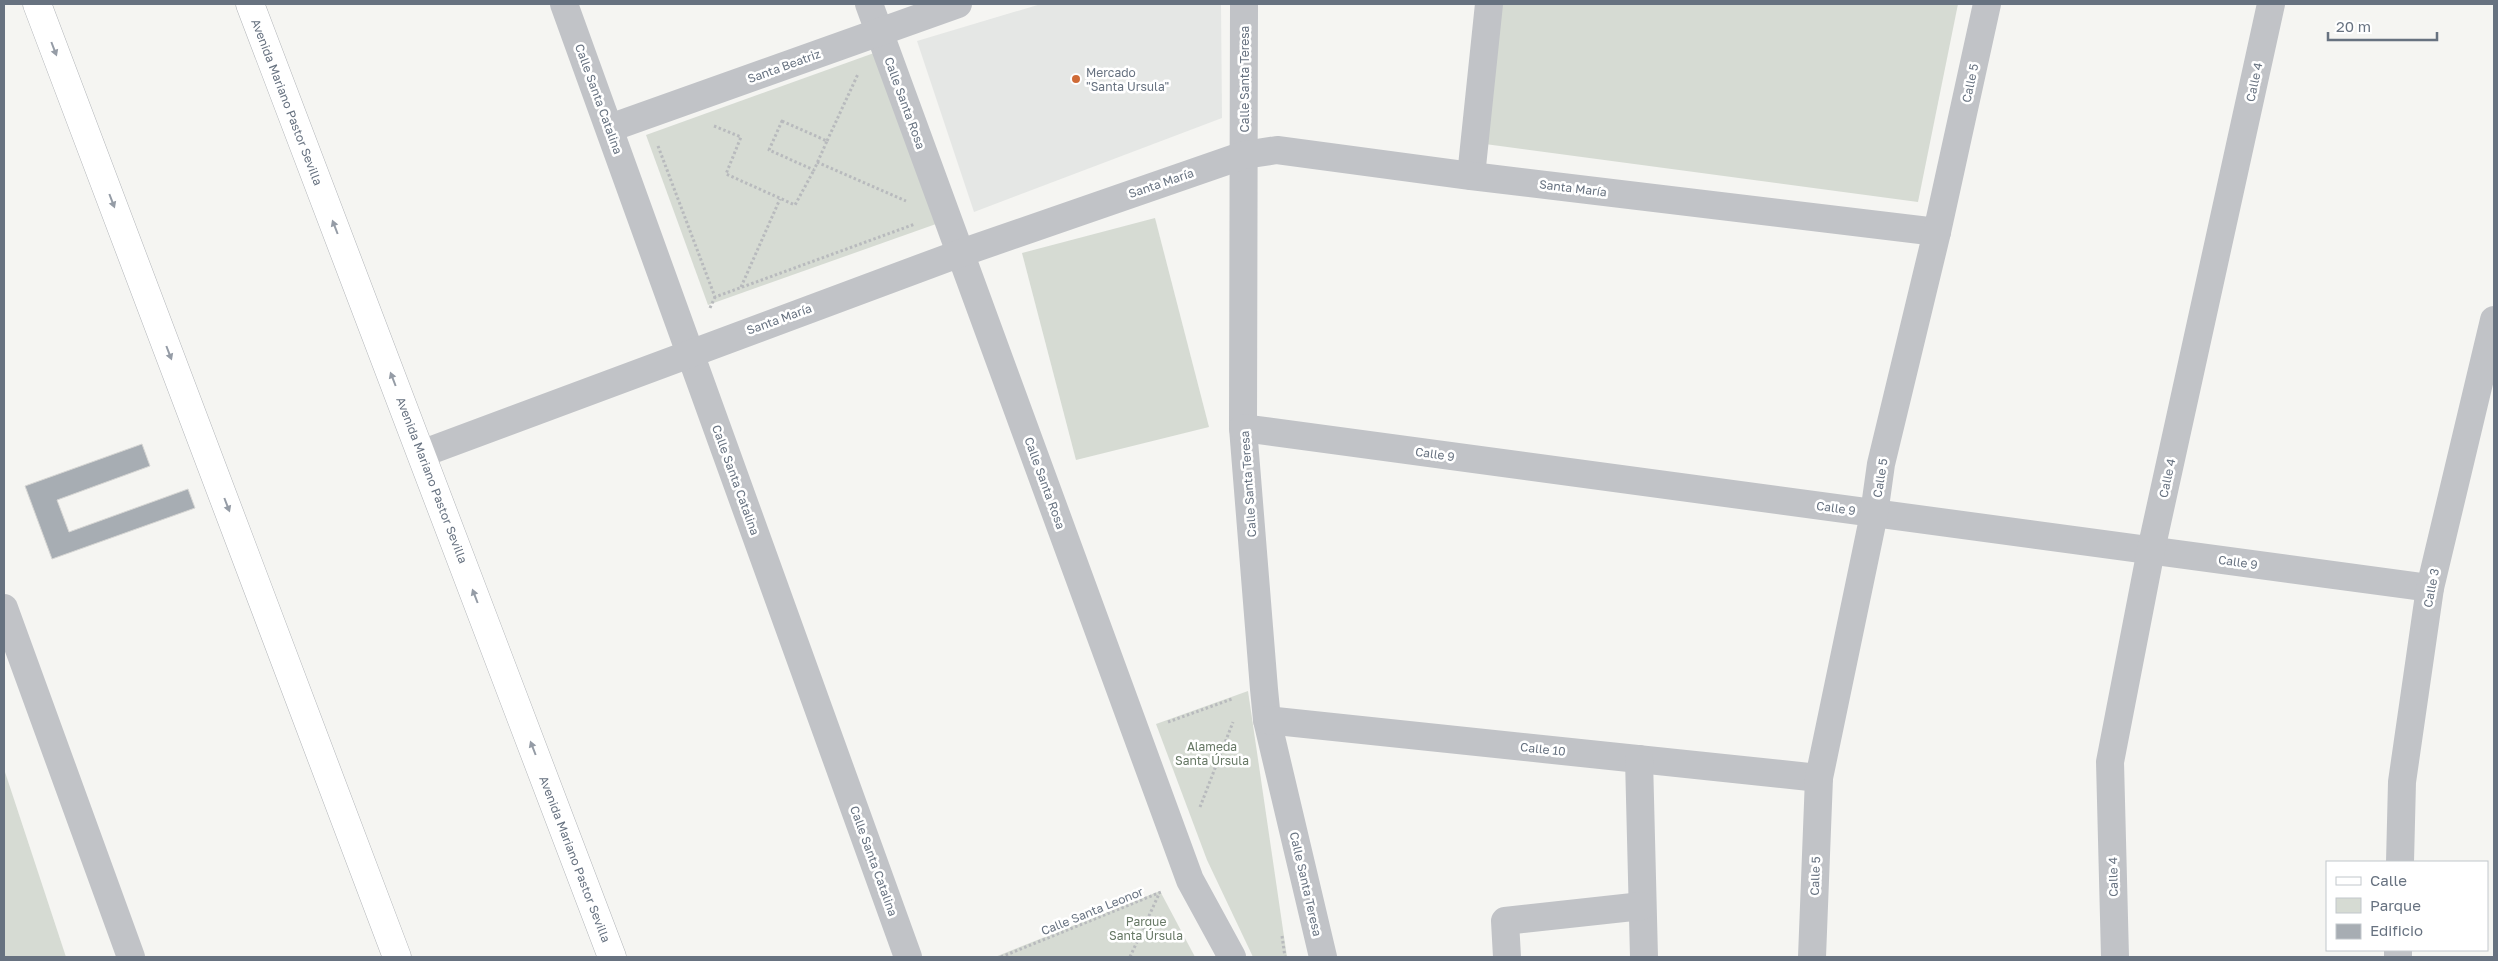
<svg xmlns="http://www.w3.org/2000/svg" width="2498" height="961" viewBox="0 0 2498 961" font-family="'Golos Text',sans-serif">
<style>
.built{fill:#e5e7e5}
.green{fill:#d6dbd3}
.building{fill:#a7adb3;stroke:#d6d6d4}
.lines{fill:none;stroke-linecap:round;stroke-linejoin:round}
.major-casing{stroke:#b2b5b9;stroke-width:29}
.path{stroke:#b8babd;stroke-width:3;stroke-dasharray:2.5 2.5;stroke-linecap:butt}
.minor{stroke:#c1c3c7;stroke-width:28}
.major{stroke:#fff;stroke-width:28}
.oneway{fill:#959ca6}
.poi-dot{fill:#cf6b37;stroke:#fff;stroke-width:2}
.labels{text-anchor:middle;dominant-baseline:central;stroke-width:5;stroke-linejoin:round;paint-order:stroke}
.street-label{font-size:12px;fill:#677280;stroke:#fff}
.poi-label{font-size:12px;fill:#677280;stroke:#fff;text-anchor:start}
.park-label{font-size:12px;fill:#677865;stroke:#fff}
</style>
<rect width="100%" height="100%" fill="#f5f5f2"/>
<polygon class="built" points="1041,4 1221,4 1222,118 974,212 917,41"/>
<g class="green">
<polygon points="1500,4 1958,4 1918,202 1485,144"/>
<polygon points="874,53 936,224 708,305 646,135"/>
<polygon points="1155,218 1209,427 1076,460 1022,253"/>
<polygon points="1248,691 1287,957 1253,957 1207,860 1156,724"/>
<polygon points="4,769 66,957 4,957"/>
<polygon points="1160,891 1195,957 995,957"/>
</g>
<polygon class="building" points="142,444 150,466 57,500 69,532 188,489 195,508 52,559 25,486"/>
<g class="lines">
<defs>
<g id="major">
<polyline points="37,4 397,957"/>
<polyline points="250,4 612,957"/>
</g>
</defs>
<use href="#major" class="major-casing"/>
<g class="path">
<polygon points="782,121 827,141 814,170 769,150"/>
<polyline points="714,126 741,137 726,174 795,205 814,170"/>
<polyline points="827,141 858,74"/>
<polyline points="658,146 715,297 915,224"/>
<polyline points="817,162 906,201"/>
<polyline points="741,287 780,199"/>
<polyline points="710,308 715,297"/>
<polyline points="1168,722 1232,699"/>
<polyline points="1226,742 1240,746"/>
<polyline points="1200,807 1233,722"/>
<polyline points="1282,936 1285,957"/>
<polyline points="1001,957 1161,892"/>
<polyline points="1130,957 1159,894"/>
</g>
<g class="minor">
<polyline points="564,4 908,957"/>
<polyline points="869,4 1190,880 1232,957"/>
<polyline points="1244,4 1243,428 1264,689 1267,720 1323,957"/>
<polyline points="610,128 958,4"/>
<polyline points="1471,176 1489,4"/>
<polyline points="1243,428 2430,588"/>
<polyline points="421,454 961,253 1244,155 1277,150 1471,176 1937,232"/>
<polyline points="4,608 131,957"/>
<polyline points="1267,720 1819,778"/>
<polyline points="1639,759 1644,957"/>
<polyline points="2400,862 2402,782 2430,588 2494,320"/>
<polyline points="2398,950 2398,957"/>
<polyline points="1507,957 1505,921 1642,906"/>
<polyline points="1812,957 1819,778 1874,514 1881,464 1937,232 1987,4"/>
<polyline points="2115,957 2110,762 2151,550 2271,4"/>
</g>
<use href="#major" class="major"/>
</g>
<defs><path id="oneway-solid" d="M-6-.8H1V-3.2L6.5 0L1 3.2V.8H-6Z" transform="scale(1.25)"/></defs>
<g class="oneway">
<use href="#oneway-solid" transform="translate(54 49) rotate(69)"/>
<use href="#oneway-solid" transform="translate(112 201) rotate(69)"/>
<use href="#oneway-solid" transform="translate(335 227) rotate(-111)"/>
<use href="#oneway-solid" transform="translate(169 353) rotate(69)"/>
<use href="#oneway-solid" transform="translate(393 379) rotate(-111)"/>
<use href="#oneway-solid" transform="translate(227 505) rotate(69)"/>
<use href="#oneway-solid" transform="translate(475 596) rotate(-111)"/>
<use href="#oneway-solid" transform="translate(533 748) rotate(-111)"/>
</g>
<circle class="poi-dot" cx="1076" cy="79" r="5"/>
<g class="labels">
<g class="street-label">
<text transform="translate(784 66) rotate(-20)">Santa Beatriz</text>
<text transform="translate(1244 79) rotate(-90)">Calle Santa Teresa</text>
<text transform="translate(2254 82) rotate(-78)">Calle 4</text>
<text transform="translate(1970 83) rotate(-78)">Calle 5</text>
<text transform="translate(599 99) rotate(70)">Calle Santa Catalina</text>
<text transform="translate(287 102) rotate(69)">Avenida Mariano Pastor Sevilla</text>
<text transform="translate(905 103) rotate(70)">Calle Santa Rosa</text>
<text transform="translate(1161 183) rotate(-19)">Santa María</text>
<text transform="translate(1573 188) rotate(7)">Santa María</text>
<text transform="translate(779 319) rotate(-20)">Santa María</text>
<text transform="translate(1435 454) rotate(8)">Calle 9</text>
<text transform="translate(1880 478) rotate(-81)">Calle 5</text>
<text transform="translate(2167 478) rotate(-78)">Calle 4</text>
<text transform="translate(432 480) rotate(69)">Avenida Mariano Pastor Sevilla</text>
<text transform="translate(736 480) rotate(70)">Calle Santa Catalina</text>
<text transform="translate(1045 483) rotate(70)">Calle Santa Rosa</text>
<text transform="translate(1248 484) rotate(-94)">Calle Santa Teresa</text>
<text transform="translate(1836 508) rotate(8)">Calle 9</text>
<text transform="translate(2238 562) rotate(8)">Calle 9</text>
<text transform="translate(2431 588) rotate(-79)">Calle 3</text>
<text transform="translate(1543 749) rotate(6)">Calle 10</text>
<text transform="translate(575 859) rotate(69)">Avenida Mariano Pastor Sevilla</text>
<text transform="translate(874 861) rotate(70)">Calle Santa Catalina</text>
<text transform="translate(1815 876) rotate(-88)">Calle 5</text>
<text transform="translate(2113 877) rotate(-91)">Calle 4</text>
<text transform="translate(1306 884) rotate(77)">Calle Santa Teresa</text>
<text transform="translate(1092 911) rotate(-22)">Calle Santa Leonor</text>
</g>
<g class="poi-label">
<text x="1086" y="72">Mercado<tspan x="1086" dy="14">"Santa Ursula"</tspan></text>
</g>
<g class="park-label">
<text x="1212" y="746">Alameda<tspan x="1212" dy="14">Santa Úrsula</tspan></text>
<text x="1146" y="921">Parque<tspan x="1146" dy="14">Santa Úrsula</tspan></text>
</g>
</g>
<rect width="2498" height="961" fill="none" stroke="#677280" stroke-width="10"/>
<rect x="2326" y="861" width="162" height="90" fill="#ffffff" stroke="#c2c7cc"/>
<rect x="2336" y="877" width="25" height="8" fill="#ffffff" stroke="#c2c7cc"/>
<text x="2370" y="886" font-size="15" fill="#677280">Calle</text>
<rect x="2336" y="898" width="25" height="15" fill="#d6dbd3" stroke="#c2c7cc"/>
<text x="2370" y="911" font-size="15" fill="#677280">Parque</text>
<rect x="2336" y="924" width="25" height="15" fill="#a7adb3" stroke="#c2c7cc"/>
<text x="2370" y="936" font-size="15" fill="#677280">Edificio</text>
<path d="M2328 32v8h109v-8" fill="none" stroke="#677280" stroke-width="2.5"/>
<text x="2336" y="32" font-size="15" fill="#677280" stroke="#ffffff" stroke-width="4" paint-order="stroke">20 m</text>
</svg>
